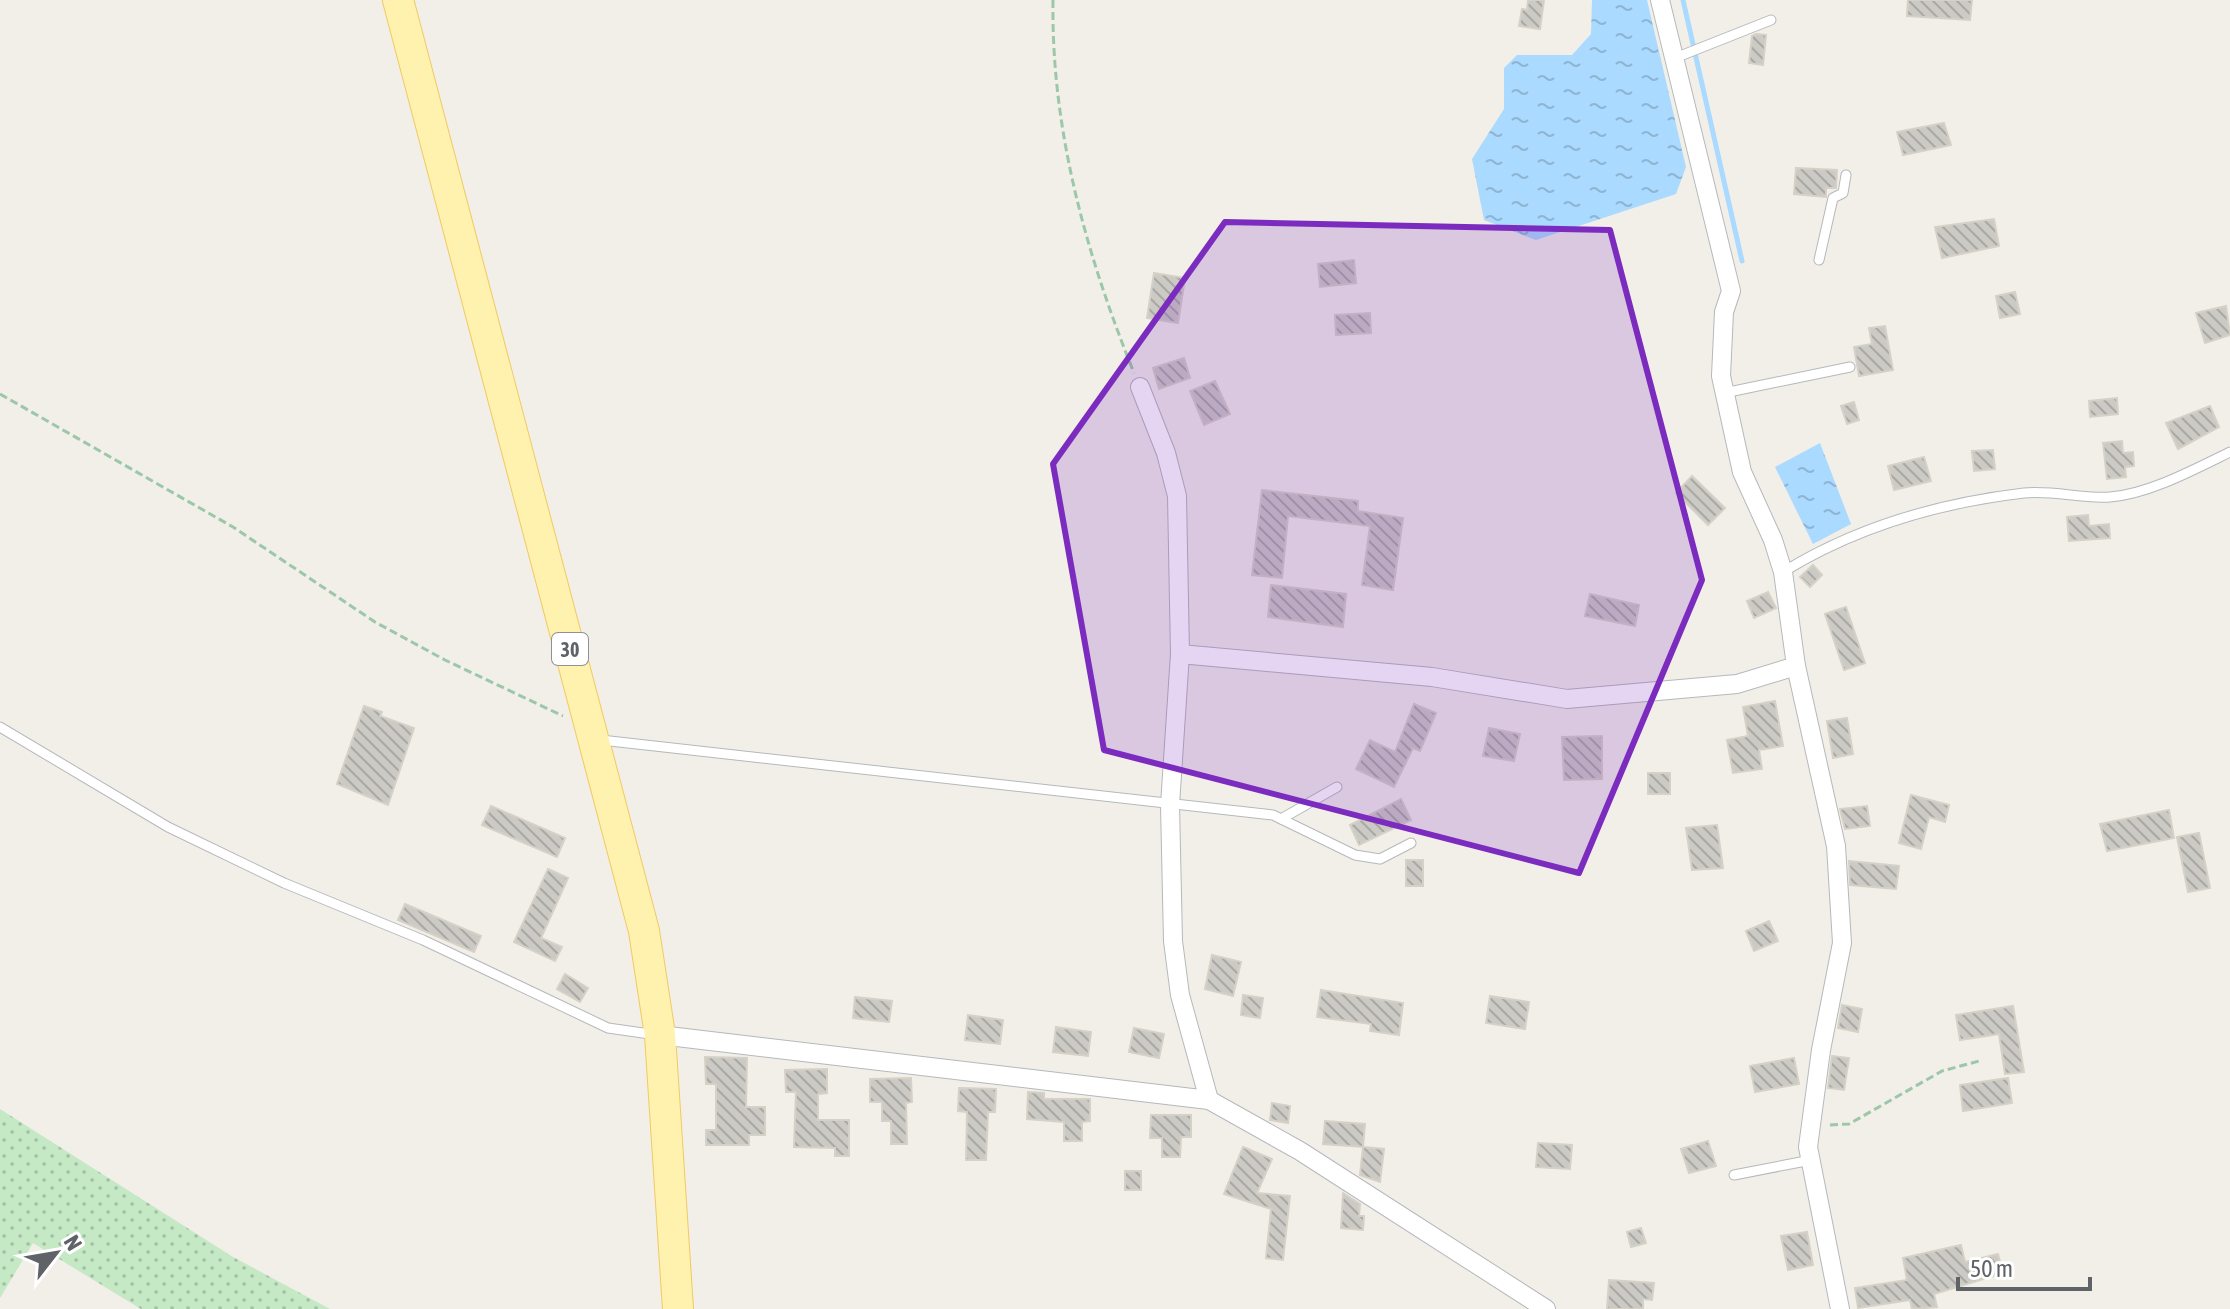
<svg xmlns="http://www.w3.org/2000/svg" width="2230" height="1309" viewBox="0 0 2230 1309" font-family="'Asap Condensed',sans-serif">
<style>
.grass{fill:url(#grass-dots)}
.water{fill:url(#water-ripples)}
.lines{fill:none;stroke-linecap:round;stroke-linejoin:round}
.stream{stroke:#aadaff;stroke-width:5}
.building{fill:url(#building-back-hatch);stroke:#d6d1c6;stroke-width:2}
.service-casing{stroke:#b5b8bc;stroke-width:11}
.minor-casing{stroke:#b5b8bc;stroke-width:20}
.primary-casing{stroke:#f2c960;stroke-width:32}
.path{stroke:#9cc7a9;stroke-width:3;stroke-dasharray:8 4;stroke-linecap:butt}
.service{stroke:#fff;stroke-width:9}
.minor{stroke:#fff;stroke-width:18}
.primary{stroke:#fff2af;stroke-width:30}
.marked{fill:#7b2cbf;fill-opacity:0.2;stroke:#7b2cbf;stroke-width:6;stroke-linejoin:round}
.labels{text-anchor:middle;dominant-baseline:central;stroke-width:6;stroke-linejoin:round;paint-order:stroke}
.shield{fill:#fff;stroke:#8f9295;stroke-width:2}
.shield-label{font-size:20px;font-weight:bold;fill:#5f6368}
</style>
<defs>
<pattern id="grass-dots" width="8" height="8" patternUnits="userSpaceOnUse" patternTransform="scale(2)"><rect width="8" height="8" fill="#c5e8c5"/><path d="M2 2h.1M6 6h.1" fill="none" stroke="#a3c0a4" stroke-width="1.8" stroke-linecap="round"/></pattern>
<pattern id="water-ripples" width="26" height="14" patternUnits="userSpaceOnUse" patternTransform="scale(2)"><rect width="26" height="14" fill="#aadaff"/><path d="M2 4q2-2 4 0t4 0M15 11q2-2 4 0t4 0" fill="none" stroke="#8eb4d2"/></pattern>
<pattern id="building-back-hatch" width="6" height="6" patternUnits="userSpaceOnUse" patternTransform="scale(2)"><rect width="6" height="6" fill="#cccac5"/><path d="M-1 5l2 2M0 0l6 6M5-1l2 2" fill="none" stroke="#a9a8a4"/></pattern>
</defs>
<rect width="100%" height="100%" fill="#f1efe8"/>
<polygon class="grass" points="0,1109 233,1257 330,1309 141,1309 33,1243 0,1298"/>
<g class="water">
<polygon points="1592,0 1647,0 1686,167 1676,194 1536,240 1484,220 1472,159 1504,109 1504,68 1517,55 1572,55 1591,34"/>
<polygon points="1820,443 1851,524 1813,544 1775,467"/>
</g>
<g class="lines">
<polyline class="stream" points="1683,0 1742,261"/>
</g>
<g class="building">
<polygon points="1528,0 1544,0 1540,29 1519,26 1522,9 1527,10"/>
<polygon points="1908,0 1972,0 1970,20 1907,16"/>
<polygon points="1756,34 1766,35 1763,65 1749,63 1752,36"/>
<polygon points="1944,123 1951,145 1903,155 1897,132"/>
<polygon points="1796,168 1837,170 1836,188 1826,188 1826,197 1794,194"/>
<polygon points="1994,219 1999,246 1942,258 1935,227"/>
<polygon points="1354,260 1356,283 1320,287 1318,264"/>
<polygon points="1154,273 1185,278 1178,323 1147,318"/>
<polygon points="2015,292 2020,314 2000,318 1996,296"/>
<polygon points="2226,306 2230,335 2205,343 2196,313"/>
<polygon points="1370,313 1371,333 1336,335 1335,315"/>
<polygon points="1885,326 1893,370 1859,376 1854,347 1872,344 1869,328"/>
<polygon points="1184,358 1190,378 1159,389 1153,368"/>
<polygon points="1215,381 1230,414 1204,425 1190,391"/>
<polygon points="2117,398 2118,414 2090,417 2089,401"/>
<polygon points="1854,402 1859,420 1847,424 1841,406"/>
<polygon points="2210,406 2219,427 2178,449 2166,423"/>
<polygon points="2122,441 2123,453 2133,452 2134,466 2125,467 2126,477 2107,479 2103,443"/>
<polygon points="1993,450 1995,469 1974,471 1972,451"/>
<polygon points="1924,457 1931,481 1894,490 1888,466"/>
<polygon points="1692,476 1725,508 1708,525 1676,493"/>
<polygon points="1262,490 1358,501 1358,511 1403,518 1393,590 1362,585 1370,526 1288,516 1282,578 1252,575"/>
<polygon points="2088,515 2089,526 2109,524 2110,538 2069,541 2067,517"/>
<polygon points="1813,565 1822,575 1810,587 1800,577"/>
<polygon points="1271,585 1346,594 1343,627 1268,617"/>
<polygon points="1768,592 1776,608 1754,618 1747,601"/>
<polygon points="1590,594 1639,605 1635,626 1585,616"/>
<polygon points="1846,607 1865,663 1844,670 1825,614"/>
<polygon points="1775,701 1783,746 1759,750 1762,769 1733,773 1727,740 1748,736 1743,707"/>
<polygon points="1414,704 1436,713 1420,751 1413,748 1394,787 1356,769 1370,740 1395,752"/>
<polygon points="364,706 382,712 380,716 414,728 388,805 337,784"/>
<polygon points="1847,718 1853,754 1833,758 1827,721"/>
<polygon points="1489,728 1520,734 1514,761 1483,756"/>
<polygon points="1602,736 1602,779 1564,780 1562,737"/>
<rect x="1648" y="773" width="22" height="21"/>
<polygon points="1911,795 1949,805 1945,822 1929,817 1921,849 1899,843"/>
<polygon points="1401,799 1411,820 1359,845 1350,825"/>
<polygon points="491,806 565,838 557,857 482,825"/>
<polygon points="1867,806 1870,826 1845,829 1840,809"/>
<polygon points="2169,810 2174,838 2107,851 2100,824"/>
<polygon points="1717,825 1723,868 1692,870 1686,828"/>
<polygon points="2199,833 2210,888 2188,892 2177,837"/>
<rect x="1406" y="860" width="17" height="26"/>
<polygon points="1849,861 1899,866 1896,889 1850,885"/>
<polygon points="548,869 568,878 541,938 562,947 555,961 514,942"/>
<polygon points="405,904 481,936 474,952 398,920"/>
<polygon points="1769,921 1778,941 1754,951 1746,931"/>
<polygon points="1212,955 1241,962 1233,996 1205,989"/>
<polygon points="565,974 588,988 580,1002 557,989"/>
<polygon points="1321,990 1403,1003 1399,1035 1370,1031 1371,1024 1317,1017"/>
<polygon points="1243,995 1263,998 1260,1018 1241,1015"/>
<polygon points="1490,996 1529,1002 1525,1029 1486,1023"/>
<polygon points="855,997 892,1001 889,1022 853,1018"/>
<polygon points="1842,1005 1862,1009 1858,1032 1838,1028"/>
<polygon points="2013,1006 2024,1072 2005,1074 1999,1034 1960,1040 1956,1015"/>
<polygon points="968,1015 1003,1020 1000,1044 965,1040"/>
<polygon points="1056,1027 1091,1032 1088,1056 1053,1052"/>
<polygon points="1134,1028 1164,1034 1159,1058 1129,1052"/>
<polygon points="1832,1056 1849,1058 1844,1090 1828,1088"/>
<polygon points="705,1057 747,1058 746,1107 765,1107 765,1135 749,1135 749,1145 706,1145 706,1130 716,1130 716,1084 706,1084"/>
<polygon points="1794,1058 1799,1084 1755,1092 1750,1066"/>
<polygon points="827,1069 827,1093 818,1094 818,1120 849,1120 849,1156 835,1156 835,1148 794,1147 796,1092 786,1092 785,1070"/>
<polygon points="911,1078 912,1102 906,1103 907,1144 891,1144 891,1121 882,1121 882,1102 870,1102 870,1079"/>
<polygon points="2008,1078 2012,1103 1963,1111 1960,1085"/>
<polygon points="959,1088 996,1089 995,1112 988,1112 986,1160 966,1160 967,1112 958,1111"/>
<polygon points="1028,1092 1044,1093 1044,1099 1090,1099 1090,1121 1082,1122 1082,1141 1064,1141 1064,1122 1027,1119"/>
<polygon points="1272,1103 1290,1106 1288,1123 1270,1120"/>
<polygon points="1151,1115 1191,1115 1191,1137 1181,1137 1180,1157 1162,1157 1162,1138 1150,1138"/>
<polygon points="1325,1121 1365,1124 1363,1147 1323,1144"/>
<polygon points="1708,1141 1716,1166 1689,1173 1681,1149"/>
<polygon points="1538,1143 1572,1145 1570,1169 1536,1167"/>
<polygon points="1243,1147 1272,1159 1257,1193 1290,1196 1283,1260 1266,1258 1271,1209 1224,1194"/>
<polygon points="1363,1147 1384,1149 1380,1182 1360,1175"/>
<rect x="1125" y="1171" width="16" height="19"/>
<polygon points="1343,1193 1360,1204 1359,1216 1364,1216 1363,1230 1341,1228"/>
<polygon points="1641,1228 1646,1243 1631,1247 1627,1232"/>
<polygon points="1807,1232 1813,1265 1788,1270 1781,1236"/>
<polygon points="1961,1245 1965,1262 1998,1254 2003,1273 1934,1294 1937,1307 1912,1309 1910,1300 1858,1308 1855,1288 1907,1280 1903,1258"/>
<polygon points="1609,1280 1654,1283 1652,1300 1643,1299 1643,1309 1607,1309"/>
</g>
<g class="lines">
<defs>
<g id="service">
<polyline points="1675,58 1771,20"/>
<polyline points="1819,260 1833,198 1843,193 1846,175"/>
<polyline points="1724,393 1850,367"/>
<path d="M 1783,572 C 1856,527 1939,503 2024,493 C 2053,490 2082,499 2110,497 C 2149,494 2195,469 2230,452"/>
<polyline points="0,727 168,827 284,883 423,940 608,1028 657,1035"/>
<polyline points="601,740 1273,815 1355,855 1380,859 1411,843"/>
<polyline points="1281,819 1337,787"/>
<polyline points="1734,1175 1811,1160"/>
</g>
<g id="minor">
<polyline points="1660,0 1731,291 1724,312 1721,376 1742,472 1773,540 1783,572 1796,666 1836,846 1842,943 1821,1050 1808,1147 1840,1309"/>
<polyline points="1140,387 1166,453 1177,496 1180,654 1170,805 1173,941 1180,995 1209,1100"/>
<polyline points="1180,654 1432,677 1567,699 1737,684 1796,666"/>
<polyline points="660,1035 1209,1100 1300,1151 1546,1309"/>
</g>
<polyline id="primary" points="398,0 644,931 660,1035 678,1309"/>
</defs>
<use href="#service" class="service-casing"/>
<use href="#minor" class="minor-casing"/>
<use href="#primary" class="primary-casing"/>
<g class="path">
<path d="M 1053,0 C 1051,129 1086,254 1134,373"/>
<polyline points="0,394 233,527 375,622 445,660 563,716"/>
<polyline points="1830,1125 1849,1124 1942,1071 1979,1061"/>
</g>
<use href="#service" class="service"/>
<use href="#minor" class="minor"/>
<use href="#primary" class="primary"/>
</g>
<path class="marked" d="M 1225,222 L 1610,230 L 1702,580 L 1579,873 L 1104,750 L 1053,464 Z"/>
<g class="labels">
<rect class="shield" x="552" y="633" width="36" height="32" rx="6"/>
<g class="shield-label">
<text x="570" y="649">30</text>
</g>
</g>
<g transform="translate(56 1253) rotate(59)" stroke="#ffffff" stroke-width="6" paint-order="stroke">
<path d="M0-6L14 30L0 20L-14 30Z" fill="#5f6368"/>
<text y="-12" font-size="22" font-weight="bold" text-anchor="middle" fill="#5f6368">N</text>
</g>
<path d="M1958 1277v12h132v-12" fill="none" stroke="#5f6368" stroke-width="4"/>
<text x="1970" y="1277" font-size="24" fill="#5f6368" stroke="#ffffff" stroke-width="6" paint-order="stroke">50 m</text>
</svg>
